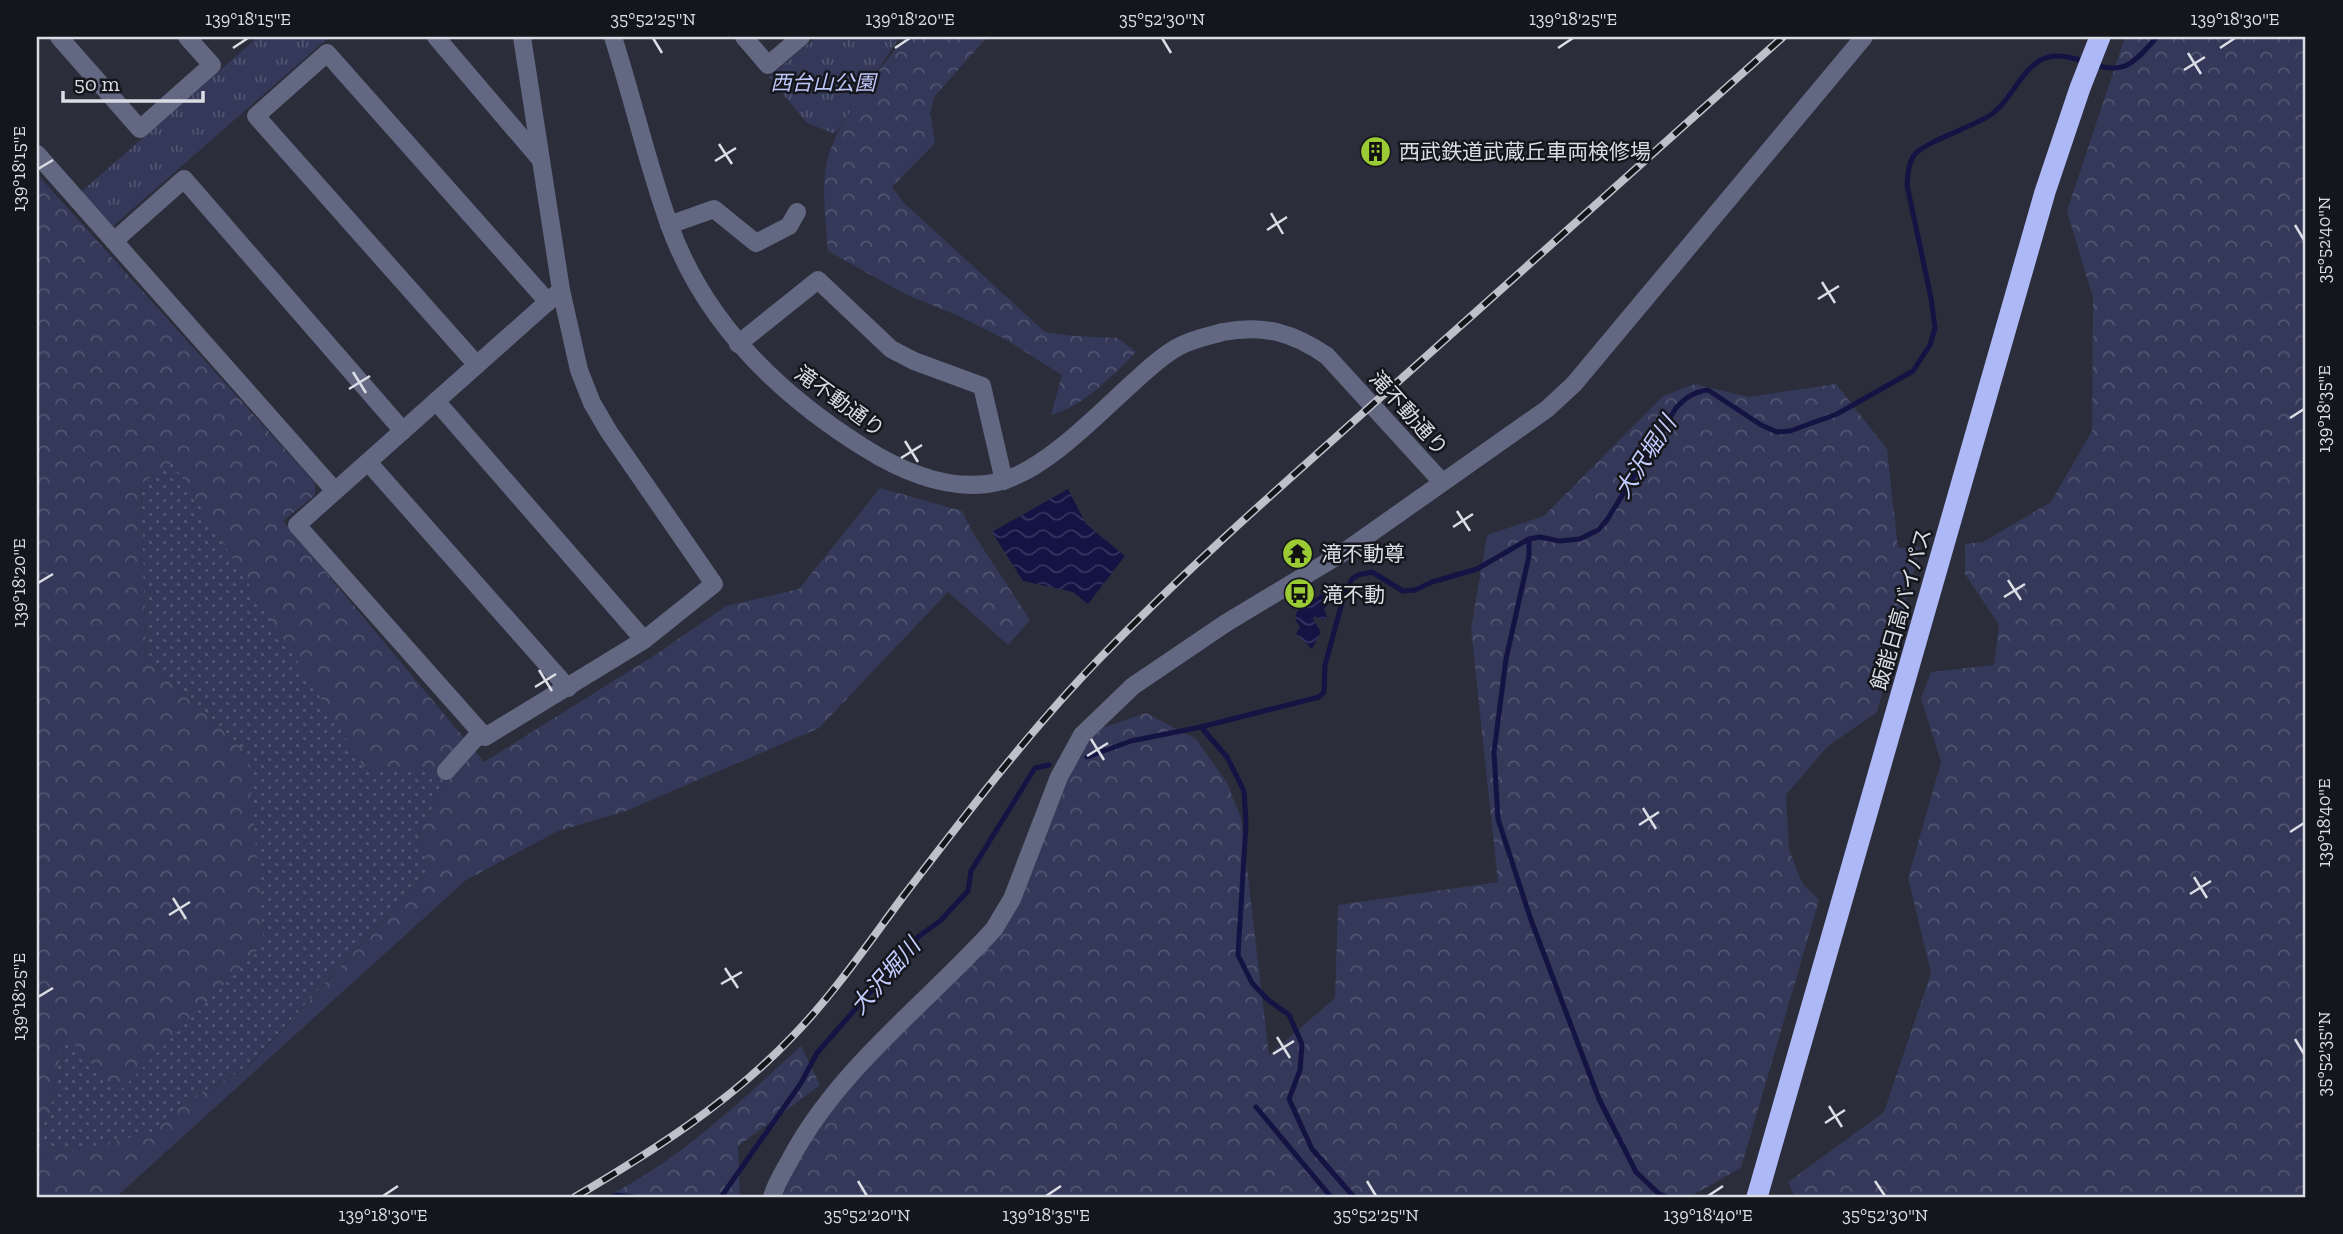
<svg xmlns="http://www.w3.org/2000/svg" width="2343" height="1234" viewBox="0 0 2343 1234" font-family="'Zilla Slab','Noto Sans JP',serif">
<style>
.grass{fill:url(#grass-dots)}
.forest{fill:url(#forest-crowns)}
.park{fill:url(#park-tufts)}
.water{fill:url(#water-waves)}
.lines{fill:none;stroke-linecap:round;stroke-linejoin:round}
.stream{stroke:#131344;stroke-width:5}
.minor{stroke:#636882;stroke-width:18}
.highway{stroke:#adb8f6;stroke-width:21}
.rail-casing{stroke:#bec0c9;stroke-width:8}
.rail{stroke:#15161c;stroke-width:5;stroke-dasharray:16;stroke-linecap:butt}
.ticks{fill:none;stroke:#dbdde5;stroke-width:2.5}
.labels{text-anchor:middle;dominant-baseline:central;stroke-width:5;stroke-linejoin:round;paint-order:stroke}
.park-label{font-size:21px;font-style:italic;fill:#bdc7fa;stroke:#15161c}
.poi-label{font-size:21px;fill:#dbdde5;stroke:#15161c;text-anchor:start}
.street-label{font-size:21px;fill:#dbdde5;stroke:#15161c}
.water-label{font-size:23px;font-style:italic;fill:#c2cbfe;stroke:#15161c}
.neatline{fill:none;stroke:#dbdde5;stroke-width:2.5}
.ticks-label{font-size:18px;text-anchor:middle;fill:#dbdde5}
</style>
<defs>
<pattern id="grass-dots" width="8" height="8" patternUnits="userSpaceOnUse" patternTransform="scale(1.75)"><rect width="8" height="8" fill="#343959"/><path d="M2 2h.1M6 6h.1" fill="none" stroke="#515571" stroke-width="1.8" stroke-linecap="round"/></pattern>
<pattern id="forest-crowns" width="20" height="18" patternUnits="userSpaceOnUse" patternTransform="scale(1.75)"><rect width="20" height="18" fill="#343959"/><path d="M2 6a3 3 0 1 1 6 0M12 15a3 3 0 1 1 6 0" fill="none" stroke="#515571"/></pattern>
<pattern id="park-tufts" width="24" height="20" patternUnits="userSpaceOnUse" patternTransform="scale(1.75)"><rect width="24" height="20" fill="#343959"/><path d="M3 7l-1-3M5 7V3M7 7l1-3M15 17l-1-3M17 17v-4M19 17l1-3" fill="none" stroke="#515571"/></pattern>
<pattern id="water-waves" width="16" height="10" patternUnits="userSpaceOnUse" patternTransform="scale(1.75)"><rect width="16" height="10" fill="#131344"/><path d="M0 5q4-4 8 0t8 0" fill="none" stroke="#35355f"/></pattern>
</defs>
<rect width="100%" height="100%" fill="#2b2d3a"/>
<polygon class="grass" points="172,461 367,771 431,771 442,788 419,834 430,870 247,1067 181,1104 148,1139 144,1135 68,1152 50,1145 37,1160 37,1129 50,1112 64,1032 118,1093 248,754 146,657 141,484"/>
<g class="forest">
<path d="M 905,37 L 987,37 L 935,96 L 930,113 L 935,143 L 892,187 L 903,202 L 1045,332 L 1073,336 L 1118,338 L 1136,352 C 1112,376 1084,406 1051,415 L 1062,375 L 1005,339 L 961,317 L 905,294 L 828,251 C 826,224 820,180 829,154 C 843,111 878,73 905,37 Z"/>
<polygon points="2125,37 2306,37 2306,1197 1795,1197 1788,1182 1884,1112 1931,973 1908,878 1941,762 1921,698 1931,672 1994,665 1999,625 1965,574 1965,544 1983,542 2051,502 2092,431 2093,298 2067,211"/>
<polygon points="37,174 315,483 315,495 283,521 484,762 658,653 726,606 799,589 880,488 962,511 973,533 1030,620 1008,645 948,592 819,728 626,811 558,831 466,880 116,1197 37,1197 37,1160 50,1145 68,1152 145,1134 148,1139 181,1104 248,1067 430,870 419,834 442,788 431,771 367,772 172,462 141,484 146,657 248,754 264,943 118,1093 64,1033 50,1112 37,1129"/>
<polygon points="1695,384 1748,397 1836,384 1887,449 1898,548 1920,547 1877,712 1827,747 1786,795 1789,849 1802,883 1819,900 1741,1168 1689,1197 772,1197 801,1139 994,929 1082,735 1146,713 1196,739 1227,783 1241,818 1269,1055 1335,998 1338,905 1498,882 1471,629 1487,535 1544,516 1663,396"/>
<path d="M 801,1046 L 820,1085 L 738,1146 L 740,1197 L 606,1197 C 680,1160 741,1101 801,1046 Z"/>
</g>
<g class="park">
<polygon points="258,37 329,37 112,227 81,192"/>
<polygon points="816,37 900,37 835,134 807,123 769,77"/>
</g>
<g class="water">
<polygon points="1068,489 1086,524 1125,556 1088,604 1073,592 1023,581 992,532"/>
<polygon points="1329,589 1329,603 1324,609 1327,617 1323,620 1314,616 1313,619 1321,632 1312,649 1296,634 1300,627 1295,619 1297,611"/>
</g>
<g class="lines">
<g class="stream">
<path d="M 2095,65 C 2127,75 2137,59 2157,37"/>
<polyline points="1529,539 1529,556 1506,659 1494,752 1498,819 1531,920 1599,1099 1636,1172 1658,1193 1666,1197"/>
<polyline points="1330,591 1346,594"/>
<polyline points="1201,727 1227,757 1244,791 1246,824 1238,955 1252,983 1268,1000 1289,1015 1302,1044 1300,1070 1289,1099 1312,1149 1354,1197"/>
<path d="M 1087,757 L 1131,741 L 1201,727 L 1319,697 L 1324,692 L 1325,665 L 1343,599 L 1352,579 L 1358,575 L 1372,572 L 1403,591 L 1415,590 L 1432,582 L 1477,569 L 1529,539 L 1540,537 L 1559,541 L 1580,539 L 1598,530 L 1607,520 L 1676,408 C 1686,397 1694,392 1708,390 L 1761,425 L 1777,432 L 1790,431 L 1837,414 L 1913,371 L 1930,345 L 1935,328 L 1931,298 L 1907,185 C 1908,175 1908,163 1915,154 C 1929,140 1973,127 1992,114 C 2011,100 2019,74 2039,61 C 2054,52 2070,57 2086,62"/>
<polyline points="1256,1107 1331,1197"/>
<polyline points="611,1197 616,1195 633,1197"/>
<polyline points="721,1197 801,1083 817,1053 919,936 940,921 968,891 971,871 1035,768 1049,765"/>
</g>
<g class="minor">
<polyline points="59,37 140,129 212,65 187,37"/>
<polyline points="436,37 540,159"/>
<polyline points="522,37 561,290 579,370 592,403 609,432 714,584 644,640 485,737 297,525 561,290"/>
<path d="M 613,37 C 633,99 647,163 669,224 C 704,322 777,393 863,447 C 904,473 953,494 1002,481 C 1048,468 1101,411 1137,379 C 1149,368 1163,355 1178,347 C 1192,339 1208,336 1223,332 C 1264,324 1294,333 1327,356 L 1442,482"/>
<polyline points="744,37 768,65 801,37"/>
<polyline points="37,154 335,491"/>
<polyline points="669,225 714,209 756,243 789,226 797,212"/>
<polyline points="114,241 184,179 403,431"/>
<polyline points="738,344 818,280 891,349 914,361 982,386 1004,481"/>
<polyline points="477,365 256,116 327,53 548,302"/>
<polyline points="436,401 644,640"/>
<polyline points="368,462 568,688"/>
<polyline points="446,771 481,732"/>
<path d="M 772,1197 C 776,1183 784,1171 791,1158 C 839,1068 926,1004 994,929 L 1012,899 L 1059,777 L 1082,735 L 1133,686 L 1226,623 L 1344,552 L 1547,409 L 1574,384 L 1864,37"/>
</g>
<polyline class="highway" points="1757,1197 2045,192 2080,88 2100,37"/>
<defs>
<path id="rail" d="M 575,1197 C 653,1151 729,1103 792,1037 C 833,995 867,945 902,898 C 965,816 1029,731 1101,657 C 1193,562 1294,475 1392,387 C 1523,270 1653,153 1783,37"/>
</defs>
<use href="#rail" class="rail-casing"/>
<use href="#rail" class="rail"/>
</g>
<path class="ticks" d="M 653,38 L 662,53M 1162,38 L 1171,53M 233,48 L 248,38M 895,48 L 910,38M 1558,48 L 1573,38M 2220,48 L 2235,38M 2188,53 L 2201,74M 2184,70 L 2205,57M 719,144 L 732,164M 715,161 L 736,148M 38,169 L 53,160M 1271,213 L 1283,234M 2295,225 L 2304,240M 1267,230 L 1287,217M 1822,282 L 1835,303M 1818,299 L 1839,286M 353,372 L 366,393M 349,389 L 370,376M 2290,418 L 2304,409M 905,441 L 918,462M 901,458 L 922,445M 1457,511 L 1470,531M 1453,527 L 1473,514M 2008,580 L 2021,600M 38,583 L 53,574M 2004,597 L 2025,584M 539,670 L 552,691M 535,687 L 556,674M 1091,739 L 1104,760M 1087,756 L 1108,743M 1643,808 L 1656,829M 1639,825 L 1659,812M 2290,832 L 2304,823M 2194,877 L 2207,898M 2190,894 L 2211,881M 173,898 L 186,919M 169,915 L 190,902M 725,968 L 738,988M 721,984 L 742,972M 38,997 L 53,988M 1277,1037 L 1290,1058M 2295,1039 L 2304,1054M 1273,1054 L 1294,1041M 1829,1106 L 1842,1127M 1825,1123 L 1845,1110M 858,1181 L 867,1196M 1367,1181 L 1376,1196M 1875,1181 L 1885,1196M 383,1196 L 398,1186M 1046,1196 L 1061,1186M 1708,1196 L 1723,1186"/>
<defs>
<symbol id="building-disc" viewBox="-11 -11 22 22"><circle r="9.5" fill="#9acb34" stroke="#15161c"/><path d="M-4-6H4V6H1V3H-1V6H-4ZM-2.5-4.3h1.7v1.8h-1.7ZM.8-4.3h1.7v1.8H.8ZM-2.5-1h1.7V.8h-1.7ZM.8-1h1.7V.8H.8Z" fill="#111"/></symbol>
<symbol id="temple-disc" viewBox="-11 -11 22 22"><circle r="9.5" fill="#9acb34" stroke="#15161c"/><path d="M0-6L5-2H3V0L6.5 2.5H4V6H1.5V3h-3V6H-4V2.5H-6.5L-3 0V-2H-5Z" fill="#111"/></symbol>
<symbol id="bus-disc" viewBox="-11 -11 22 22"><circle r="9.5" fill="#9acb34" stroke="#15161c"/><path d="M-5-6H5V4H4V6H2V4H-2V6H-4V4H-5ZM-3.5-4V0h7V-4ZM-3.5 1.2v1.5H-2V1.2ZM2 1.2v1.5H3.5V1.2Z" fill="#111"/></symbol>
</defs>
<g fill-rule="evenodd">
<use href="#building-disc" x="1358" y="134" width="35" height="35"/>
<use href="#temple-disc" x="1280" y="536" width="35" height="35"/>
<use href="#bus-disc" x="1282" y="576" width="35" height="35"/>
</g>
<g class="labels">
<g class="park-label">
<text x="823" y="82">西台山公園</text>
</g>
<g class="poi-label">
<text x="1399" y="151">西武鉄道武蔵丘車両検修場</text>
<text x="1321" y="553">滝不動尊</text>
<text x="1322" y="594">滝不動</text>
</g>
<g class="street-label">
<text transform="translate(840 401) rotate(36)">滝不動通り</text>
<text transform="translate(1409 413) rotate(48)">滝不動通り</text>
<text transform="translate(1901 609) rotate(-74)">飯能日高バイパス</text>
</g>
<g class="water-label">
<text transform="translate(1645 457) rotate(-57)">大沢堀川</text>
<text transform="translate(885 976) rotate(-49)">大沢堀川</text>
</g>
</g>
<rect width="2343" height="1234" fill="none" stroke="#15161c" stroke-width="77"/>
<path d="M63 91v10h140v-10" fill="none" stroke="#dbdde5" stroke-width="3.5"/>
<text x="74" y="91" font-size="21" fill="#dbdde5" stroke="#15161c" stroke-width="5" paint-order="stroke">50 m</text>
<rect x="38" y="38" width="2266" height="1158" class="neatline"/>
<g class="ticks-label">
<text x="248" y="25">139°18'15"E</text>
<text x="653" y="25">35°52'25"N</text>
<text x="910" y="25">139°18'20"E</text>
<text x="1162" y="25">35°52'30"N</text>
<text x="1573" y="25">139°18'25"E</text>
<text x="2235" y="25">139°18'30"E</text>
<text transform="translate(19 169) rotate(-90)" y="6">139°18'15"E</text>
<text transform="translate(2324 240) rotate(-90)" y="6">35°52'40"N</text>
<text transform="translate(2324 409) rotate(-90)" y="6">139°18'35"E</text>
<text transform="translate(19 583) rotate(-90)" y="6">139°18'20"E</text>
<text transform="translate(2324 823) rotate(-90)" y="6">139°18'40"E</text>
<text transform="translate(19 997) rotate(-90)" y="6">139°18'25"E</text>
<text transform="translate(2324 1054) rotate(-90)" y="6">35°52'35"N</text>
<text x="383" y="1221">139°18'30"E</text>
<text x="867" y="1221">35°52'20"N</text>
<text x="1046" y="1221">139°18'35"E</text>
<text x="1376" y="1221">35°52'25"N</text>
<text x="1708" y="1221">139°18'40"E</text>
<text x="1885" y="1221">35°52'30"N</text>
</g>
</svg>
